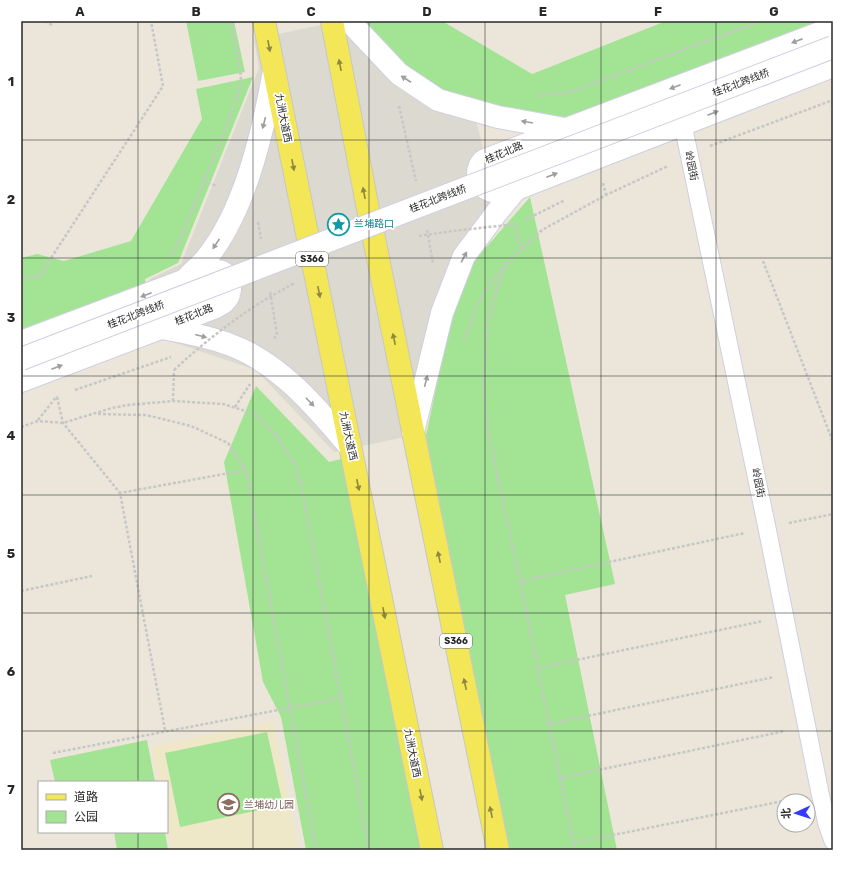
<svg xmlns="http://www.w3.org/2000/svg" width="854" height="871" viewBox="0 0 854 871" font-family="Rubik,'Noto Sans SC',sans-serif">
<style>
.education{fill:#eee7c8}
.green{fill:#a3e494}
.plaza{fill:#dbd9d0}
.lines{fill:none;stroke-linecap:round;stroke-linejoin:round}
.lane-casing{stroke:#cfcfe2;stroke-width:19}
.secondary-casing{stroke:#cfcfe2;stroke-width:24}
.primary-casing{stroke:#c7c7c7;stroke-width:24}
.path{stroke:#c7c7c7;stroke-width:2.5;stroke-dasharray:3 2;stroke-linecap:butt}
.lane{stroke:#fff;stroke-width:17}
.secondary{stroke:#fff;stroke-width:22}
.primary{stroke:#f3e657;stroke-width:22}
.secondary-bridge-casing{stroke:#cfcfe2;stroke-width:24;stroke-linecap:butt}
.path-bridge{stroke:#c7c7c7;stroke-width:2.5;stroke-dasharray:3 2;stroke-linecap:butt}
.secondary-bridge{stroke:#fff;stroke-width:22}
.oneway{fill:#9e9e9e}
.oneway2{fill:#8e8740}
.grid{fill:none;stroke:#282828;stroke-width:1;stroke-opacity:0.55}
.labels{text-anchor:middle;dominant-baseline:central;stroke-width:3.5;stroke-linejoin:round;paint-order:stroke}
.shield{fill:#fff;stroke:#686868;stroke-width:1}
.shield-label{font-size:9px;font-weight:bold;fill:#282828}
.street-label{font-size:10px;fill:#282828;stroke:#fff}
.culture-label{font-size:10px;fill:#0d838f;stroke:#fff;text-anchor:start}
.education-label{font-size:10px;fill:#785e54;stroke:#fff;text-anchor:start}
.neatline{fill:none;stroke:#282828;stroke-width:1.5}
.grid-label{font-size:13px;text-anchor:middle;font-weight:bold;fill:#282828}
</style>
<rect width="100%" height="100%" fill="#ebe6d9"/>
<polygon class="education" points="274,722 299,850 172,850 167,827 167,782 158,782 151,746"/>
<g class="green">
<polygon points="186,21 234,21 245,72 198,81"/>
<polygon points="357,21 442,21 532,74 666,21 824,21 565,122 441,96 404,71"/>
<polygon points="253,77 178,263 145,279 147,289 21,331 21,258 37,254 64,261 131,241 202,119 196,89"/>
<polygon points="530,197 615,584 565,595 617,850 510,850 426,436 449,325 475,260"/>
<polygon points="256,386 329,462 345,458 424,850 306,850 281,717 263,682 224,462"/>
<polygon points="267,732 283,805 180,827 165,753"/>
<polygon points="147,740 155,782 55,782 50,760"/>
<polygon points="114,832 165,832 168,850 117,850"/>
</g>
<polygon class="plaza" points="340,21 379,69 434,107 475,118 498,203 458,245 433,312 405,437 334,452 256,370 164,339 150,279 181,264 259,68 254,39"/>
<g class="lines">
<defs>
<polyline id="lane" points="683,125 767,528 820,793 827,824 833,841"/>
<g id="secondary">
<polyline points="349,21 399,74 438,100 498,117 565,129"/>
<path d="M 833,28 L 485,160 C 475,166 476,184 487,189 C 496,194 507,192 516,189 L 833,66"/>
<path d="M 188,277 C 193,271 200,266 205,260 C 245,212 263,132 274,71"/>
<path d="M 162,328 C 184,332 207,336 228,344 C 279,362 316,407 350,447"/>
<path d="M 21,342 L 212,270 C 215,271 219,271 222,272 C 233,277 232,295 224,302 C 222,304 218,305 216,307 L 21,381"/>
<polyline points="413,432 442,313 464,256 497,212 516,189"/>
</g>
<g id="primary">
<polyline points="264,21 432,850"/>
<polyline points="332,21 367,204 498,850"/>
</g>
</defs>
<use href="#lane" class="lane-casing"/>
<use href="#secondary" class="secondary-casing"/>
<use href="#primary" class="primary-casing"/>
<g class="path">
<polyline points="45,21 52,25"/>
<polyline points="538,96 570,92 761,21"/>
<polyline points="399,106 416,181"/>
<polyline points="710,146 833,100"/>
<polyline points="203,181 217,186"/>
<polyline points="603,183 606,195"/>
<polyline points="525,220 565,200"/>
<polyline points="258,222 261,239"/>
<polyline points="427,230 433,263"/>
<polyline points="518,236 522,250"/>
<polyline points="171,256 177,246 225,130 239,91 241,77 239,64 231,21"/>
<polyline points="763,261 833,442"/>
<polyline points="21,279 40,275 163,86 151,21"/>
<polyline points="270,292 277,334 274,339"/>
<polyline points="464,341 478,304 493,280 506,265"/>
<polyline points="75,390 171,357"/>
<polyline points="57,397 63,423 120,493"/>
<polyline points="173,401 174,370"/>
<polyline points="235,407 250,384"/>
<polyline points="98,414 146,415 191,426 228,443 246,470 316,850"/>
<polyline points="38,420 57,396"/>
<polyline points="21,427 38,421 63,423 112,408 128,405 173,401 223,404 255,414 276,435 294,464 302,488 369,850"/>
<polyline points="789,523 833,514"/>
<polyline points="520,581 486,422 484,384 487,325 499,281 509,261 542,230 606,195 668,166"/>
<polyline points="21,591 92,576"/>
<polyline points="538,668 763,621"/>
<polyline points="549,724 774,677"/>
<polyline points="165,730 120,493 246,470"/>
<polyline points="53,753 341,698"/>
<polyline points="560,778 785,731"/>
<polyline points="573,843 798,798"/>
<polyline points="575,850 520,581 745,533"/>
</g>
<use href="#lane" class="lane"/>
<use href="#secondary" class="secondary"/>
<use href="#primary" class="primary"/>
<defs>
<polyline id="secondary-bridge" points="21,359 833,47"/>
</defs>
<use href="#secondary-bridge" class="secondary-bridge-casing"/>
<g class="path-bridge">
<polyline points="419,236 453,231 516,224 518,236"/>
<path d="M 174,370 C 211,336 250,306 295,283"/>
</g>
<use href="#secondary-bridge" class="secondary-bridge"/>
</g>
<defs><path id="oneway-solid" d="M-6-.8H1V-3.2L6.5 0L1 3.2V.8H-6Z"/></defs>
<g class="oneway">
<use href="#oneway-solid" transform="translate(797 41) rotate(159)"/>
<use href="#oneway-solid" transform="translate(406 79) rotate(-147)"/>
<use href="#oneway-solid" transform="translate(675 87) rotate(159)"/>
<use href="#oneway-solid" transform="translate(713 113) rotate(-21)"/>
<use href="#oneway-solid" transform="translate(527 122) rotate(-170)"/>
<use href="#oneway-solid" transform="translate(264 123) rotate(104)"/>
<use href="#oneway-solid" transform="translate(552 175) rotate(-21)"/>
<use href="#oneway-solid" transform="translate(216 244) rotate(124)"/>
<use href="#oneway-solid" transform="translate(464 257) rotate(-62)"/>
<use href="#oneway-solid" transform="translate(146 295) rotate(159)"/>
<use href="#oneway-solid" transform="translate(201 336) rotate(15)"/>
<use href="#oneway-solid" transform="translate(57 367) rotate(-21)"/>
<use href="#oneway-solid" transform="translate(426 381) rotate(-76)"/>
<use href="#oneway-solid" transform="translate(310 402) rotate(46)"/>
</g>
<g class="oneway2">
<use href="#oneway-solid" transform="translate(269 46) rotate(79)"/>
<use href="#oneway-solid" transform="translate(340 65) rotate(-101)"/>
<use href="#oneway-solid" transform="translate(293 165) rotate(79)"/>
<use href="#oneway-solid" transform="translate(364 193) rotate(-101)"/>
<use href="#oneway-solid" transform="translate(319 292) rotate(79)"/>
<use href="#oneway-solid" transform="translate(394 339) rotate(-102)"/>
<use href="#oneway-solid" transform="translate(358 485) rotate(78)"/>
<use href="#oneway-solid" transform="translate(439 557) rotate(-102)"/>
<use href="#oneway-solid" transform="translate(384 613) rotate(79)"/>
<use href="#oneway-solid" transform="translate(465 684) rotate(-102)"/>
<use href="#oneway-solid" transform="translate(421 795) rotate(79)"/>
<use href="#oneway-solid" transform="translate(491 812) rotate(-102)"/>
</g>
<path class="grid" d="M 138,21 L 138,782M 253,21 L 253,850M 369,21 L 369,850M 485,21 L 485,850M 601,21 L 601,850M 716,21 L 716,850M 21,140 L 833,140M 21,258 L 833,258M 21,376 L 833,376M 21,495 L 833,495M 21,613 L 833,613M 21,731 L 833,731M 138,832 L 138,850"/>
<defs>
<symbol id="sight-ring" viewBox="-11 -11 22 22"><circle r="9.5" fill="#fff" stroke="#0f9aa8" stroke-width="1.5"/><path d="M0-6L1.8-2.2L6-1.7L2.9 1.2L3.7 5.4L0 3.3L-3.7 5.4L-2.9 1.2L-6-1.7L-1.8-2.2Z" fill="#0f9aa8"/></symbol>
<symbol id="school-ring" viewBox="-11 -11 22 22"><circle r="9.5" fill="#fff" stroke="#8d6e63" stroke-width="1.5"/><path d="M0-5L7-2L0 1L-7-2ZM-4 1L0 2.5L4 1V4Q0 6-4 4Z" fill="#8d6e63"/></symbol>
</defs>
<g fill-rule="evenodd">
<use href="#sight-ring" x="326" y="212" width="25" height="25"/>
<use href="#school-ring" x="216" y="792" width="25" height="25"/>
</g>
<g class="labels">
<g class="shield">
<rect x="296" y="252" width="32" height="14" rx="3"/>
<rect x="440" y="634" width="32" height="14" rx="3"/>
</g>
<g class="shield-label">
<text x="312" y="259">S366</text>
<text x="456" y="641">S366</text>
</g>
<g class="street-label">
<text transform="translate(741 83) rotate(-21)">桂花北跨线桥</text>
<text transform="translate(283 118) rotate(79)">九洲大道西</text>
<text transform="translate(504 153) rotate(-23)">桂花北路</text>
<text transform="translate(691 166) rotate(78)">岭园街</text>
<text transform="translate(438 199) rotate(-21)">桂花北跨线桥</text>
<text transform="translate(136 315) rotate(-21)">桂花北跨线桥</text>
<text transform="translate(194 315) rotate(-22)">桂花北路</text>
<text transform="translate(348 436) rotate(78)">九洲大道西</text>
<text transform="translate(758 483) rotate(78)">岭园街</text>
<text transform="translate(412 753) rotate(79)">九洲大道西</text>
</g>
<g class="culture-label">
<text x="354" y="224">兰埔路口</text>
</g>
<g class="education-label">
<text x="244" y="805">兰埔幼儿园</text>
</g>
</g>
<rect width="854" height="871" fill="none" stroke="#ffffff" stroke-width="44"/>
<rect x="38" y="781" width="130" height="52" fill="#ffffff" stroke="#a9a9a9"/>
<rect x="46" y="794" width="20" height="6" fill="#f3e657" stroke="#a9a9a9"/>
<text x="74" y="801" font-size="12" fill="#282828">道路</text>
<rect x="46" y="811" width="20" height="12" fill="#a3e494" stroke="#a9a9a9"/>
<text x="74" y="821" font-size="12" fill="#282828">公园</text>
<g transform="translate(796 813) rotate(267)"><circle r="19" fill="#ffffff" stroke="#a9a9a9"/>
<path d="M0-3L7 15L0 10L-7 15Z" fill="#353bfd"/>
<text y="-6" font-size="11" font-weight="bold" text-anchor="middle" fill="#282828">北</text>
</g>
<rect x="22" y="22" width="810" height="827" class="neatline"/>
<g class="grid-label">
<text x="80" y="16">A</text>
<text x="196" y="16">B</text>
<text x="311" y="16">C</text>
<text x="427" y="16">D</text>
<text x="543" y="16">E</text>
<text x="658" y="16">F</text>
<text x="774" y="16">G</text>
<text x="11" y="86">1</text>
<text x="11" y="204">2</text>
<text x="11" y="322">3</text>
<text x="11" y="440">4</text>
<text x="11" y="558">5</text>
<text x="11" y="676">6</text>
<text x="11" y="794">7</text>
</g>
</svg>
